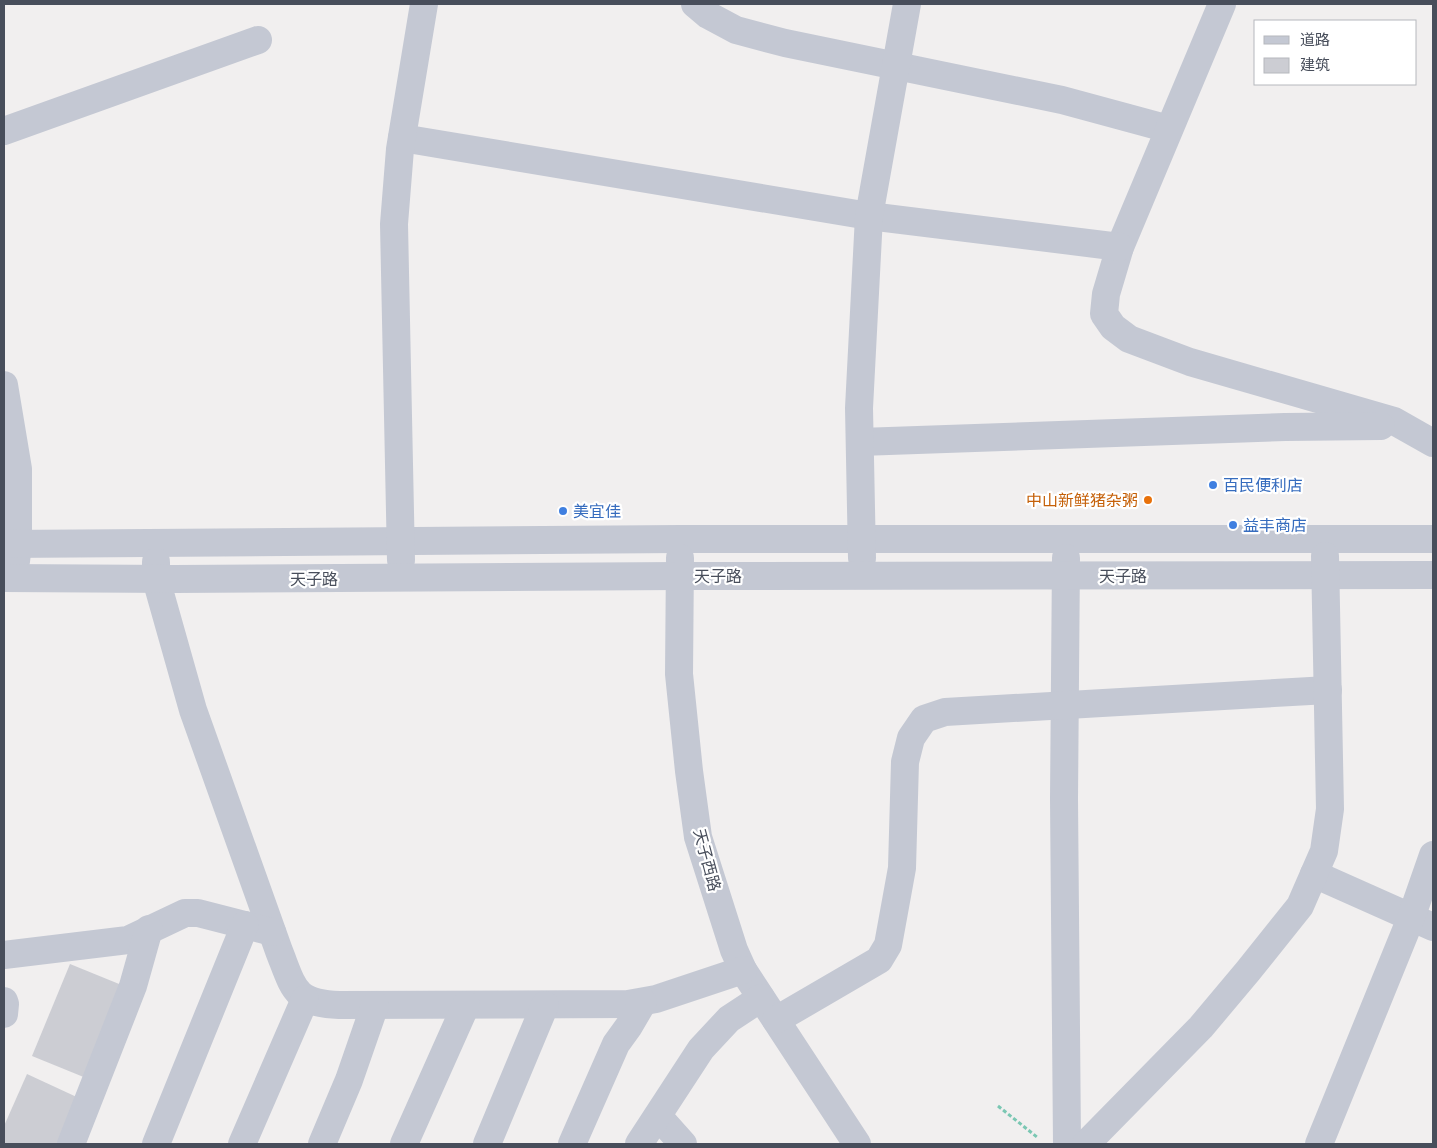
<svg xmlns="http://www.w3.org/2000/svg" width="1437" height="1148" viewBox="0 0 1437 1148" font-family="Raleway,'Noto Sans SC',sans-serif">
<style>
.building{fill:#cccdd3}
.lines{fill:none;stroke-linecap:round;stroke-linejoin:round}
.path{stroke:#7bc7b3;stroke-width:3;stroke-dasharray:4 2.5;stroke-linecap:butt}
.minor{stroke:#c4c8d3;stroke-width:28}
.shop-dot{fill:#3f7fe0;stroke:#fff;stroke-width:2}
.food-dot{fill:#e8710a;stroke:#fff;stroke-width:2}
.labels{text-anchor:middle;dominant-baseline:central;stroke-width:4.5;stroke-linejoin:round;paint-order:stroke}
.shop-label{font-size:16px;fill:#366cbe;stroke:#fff;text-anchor:start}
.food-label{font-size:16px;fill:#c56008;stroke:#fff;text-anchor:end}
.street-label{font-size:16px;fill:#484e5b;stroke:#fff}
</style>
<rect width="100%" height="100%" fill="#f1efef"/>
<g class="building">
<polygon points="70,964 124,986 86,1078 32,1056"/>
<polygon points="27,1074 81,1099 61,1144 4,1144 4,1126"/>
</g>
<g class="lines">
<polyline class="path" points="998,1106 1037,1137"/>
<g class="minor">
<polyline points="695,4 708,15 736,30 785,43 1062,100 1169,129"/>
<polyline points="1222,4 1120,247 1106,294 1104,314 1113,327 1129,339 1190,362 1394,421 1433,443"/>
<polyline points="4,131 258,40"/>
<polyline points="402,138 869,216 1120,247"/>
<polyline points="4,385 18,469 18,544 16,561"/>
<polyline points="860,442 1285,427 1381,426"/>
<polyline points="4,544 680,539 1433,539"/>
<polyline points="680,558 679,674 689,771 698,837 734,950 743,970 857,1144"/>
<polyline points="862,558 859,408 869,216 907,4"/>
<polyline points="1066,558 1064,799 1067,1144"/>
<polyline points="401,560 394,224 400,149 424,4"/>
<path d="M 156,562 L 156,579 L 193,710 L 279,951 C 294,989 294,1003 339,1005 L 628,1004 L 656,999 L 743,970"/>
<polyline points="4,578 175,579 680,576 1433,575"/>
<polyline points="1314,874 1433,927"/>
<polyline points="4,955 128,940 185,913 198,913 272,932"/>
<polyline points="4,1001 5,1004 4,1014"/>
<polyline points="776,1020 879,960 888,945 902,868 905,762 911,738 924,719 945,712 1328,690"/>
<polyline points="658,1116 683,1144"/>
<polyline points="71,1144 133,986 149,929"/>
<polyline points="156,1144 245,925"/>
<polyline points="242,1144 305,999"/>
<polyline points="322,1144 349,1080 375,1005"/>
<polyline points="404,1144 466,1005"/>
<polyline points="487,1144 545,1005"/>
<polyline points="572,1144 616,1044 629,1026 643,1002"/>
<polyline points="639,1144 701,1049 729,1019 761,998"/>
<polyline points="1086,1144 1201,1027 1248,971 1300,906 1324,851 1330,809 1325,556"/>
<polyline points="1319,1144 1411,918 1433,855"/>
</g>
</g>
<g class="shop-dot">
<circle cx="1213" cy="485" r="5"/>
<circle cx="563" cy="511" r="5"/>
<circle cx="1233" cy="525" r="5"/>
</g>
<circle class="food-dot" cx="1148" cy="500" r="5"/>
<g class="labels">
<g class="shop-label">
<text x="1223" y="485">百民便利店</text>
<text x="573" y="511">美宜佳</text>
<text x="1243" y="525">益丰商店</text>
</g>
<g class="food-label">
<text x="1138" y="500">中山新鲜猪杂粥</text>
</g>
<g class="street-label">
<text x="718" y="576">天子路</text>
<text x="1123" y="576">天子路</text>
<text x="314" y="579">天子路</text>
<text transform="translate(707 860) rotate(75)">天子西路</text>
</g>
</g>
<rect width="1437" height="1148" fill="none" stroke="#484e5b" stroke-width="10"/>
<rect x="1254" y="20" width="162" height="65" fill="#ffffff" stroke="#b6b8bd"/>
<rect x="1264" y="36" width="25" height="8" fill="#c4c8d3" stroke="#b6b8bd"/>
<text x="1300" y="45" font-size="15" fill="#484e5b">道路</text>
<rect x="1264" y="58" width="25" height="15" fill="#cccdd3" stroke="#b6b8bd"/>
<text x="1300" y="70" font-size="15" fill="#484e5b">建筑</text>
</svg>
